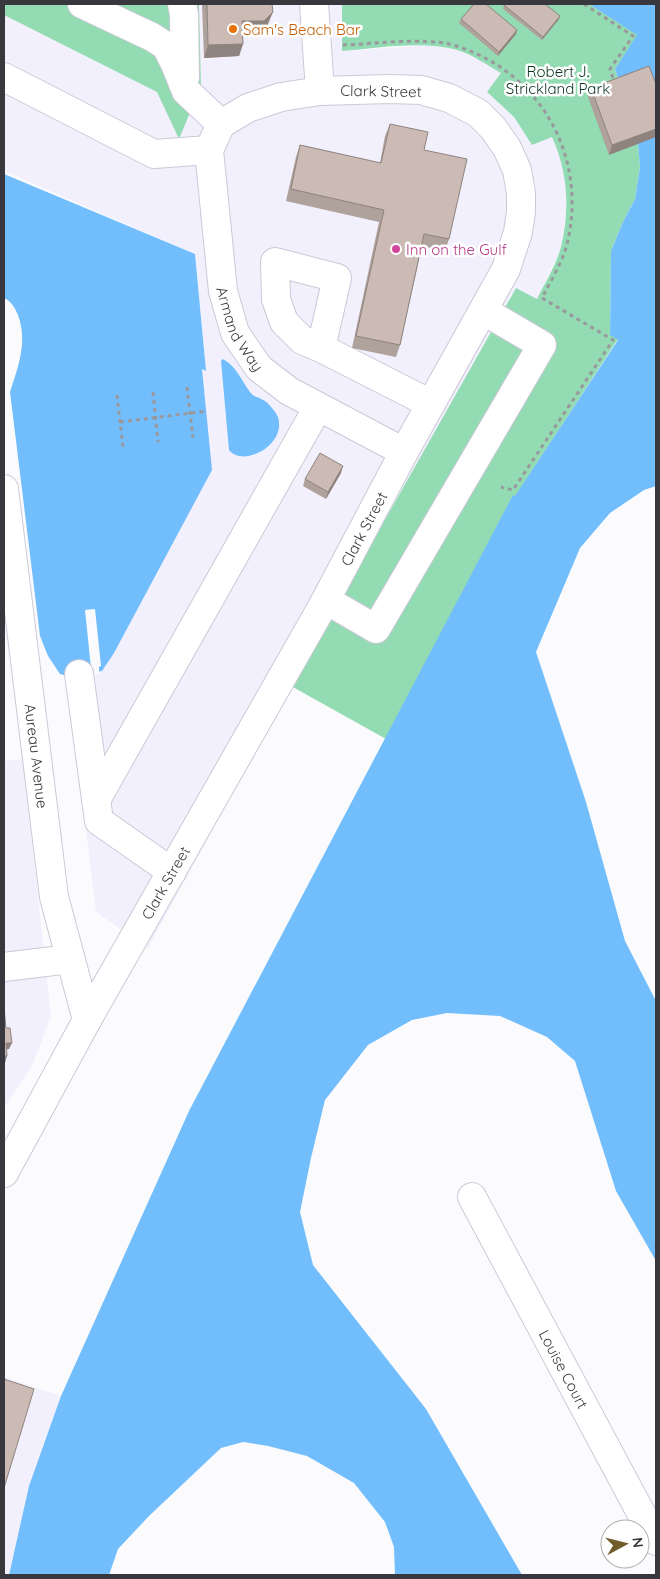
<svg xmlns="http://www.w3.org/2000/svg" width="660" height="1579" viewBox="0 0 660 1579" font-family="Quicksand,sans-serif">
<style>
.built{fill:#f2f0fd}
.green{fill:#93dbb2}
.water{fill:#72befc}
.pier{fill:#fbfbfe}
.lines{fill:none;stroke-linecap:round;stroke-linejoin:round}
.minor-casing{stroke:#cbc9d7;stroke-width:30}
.path{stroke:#99999d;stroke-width:3;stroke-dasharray:4 4;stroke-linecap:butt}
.minor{stroke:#fff;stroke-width:28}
.wall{fill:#afa19b}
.shaded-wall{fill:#8e837e}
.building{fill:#cbbbb4;stroke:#8e837e}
.food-dot{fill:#e8710a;stroke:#fff;stroke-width:2}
.hotel-dot{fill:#d1479c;stroke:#fff;stroke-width:2}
.labels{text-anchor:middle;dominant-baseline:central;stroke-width:5;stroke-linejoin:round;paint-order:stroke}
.food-label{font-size:15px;fill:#c56008;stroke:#fff;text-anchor:start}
.park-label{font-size:15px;fill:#0a3420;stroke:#fff}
.street-label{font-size:15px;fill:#38373d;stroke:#fff}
.hotel-label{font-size:15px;fill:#b23c85;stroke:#fff;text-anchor:start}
</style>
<rect width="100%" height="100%" fill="#fbfbfe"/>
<g class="built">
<polygon points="199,4 342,4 342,51 431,45 457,50 473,57 502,73 487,92 514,117 532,145 552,137 562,162 567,187 566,216 561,248 537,300 516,288 291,686 148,948 96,912 67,676 102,671 114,653 202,368 206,370 195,254 4,171 4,15 157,92 201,86"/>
<polygon points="23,759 51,1016 32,1066 4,1108 4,761"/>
<polygon points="4,1377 61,1396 29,1486 9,1575 4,1575"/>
</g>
<g class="green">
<polygon points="4,4 199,4 201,86 179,139 157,92 4,15"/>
<path d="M 342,4 L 589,4 L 638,35 L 615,69 L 638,144 L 640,167 L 635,199 L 623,222 L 611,251 L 610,334 L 618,339 L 515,497 L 513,496 L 386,739 L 291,686 L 516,288 L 537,299 C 545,283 556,265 561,247 C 570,209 568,172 552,137 L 532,145 L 514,117 L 487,92 L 501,73 C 487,65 473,55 457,50 C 422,40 378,48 342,51 Z"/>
</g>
<g class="water">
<polygon points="589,4 656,4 656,486 644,490 610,513 580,548 536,652 586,802 625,941 656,1001 656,1261 616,1191 575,1061 547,1037 500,1016 447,1013 412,1020 368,1045 325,1100 311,1158 300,1212 313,1265 426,1409 522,1575 395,1575 394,1547 385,1522 354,1483 307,1456 268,1446 243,1442 221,1448 149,1516 118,1549 109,1575 9,1575 29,1486 61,1396 189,1111 513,495 515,496 618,340 610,335 611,251 623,222 635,199 640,167 638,144 615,69 637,35"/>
<path d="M 4,174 L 195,254 L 206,371 L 202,369 L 212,470 L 114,653 L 102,671 L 67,676 L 60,674 L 48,656 L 40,636 L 10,392 C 18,367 28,342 18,315 C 15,308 11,301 4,298 Z"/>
<path d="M 223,359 C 236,366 242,381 250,392 C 254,397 258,397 263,400 C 268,402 276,412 278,417 C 287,445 243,468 229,450 L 221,361 Z"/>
</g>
<polygon class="pier" points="95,609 101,666 99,667 99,674 94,675 93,668 91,668 85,610"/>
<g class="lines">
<defs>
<g id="minor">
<polyline points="82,4 152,37 166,46 175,64 186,91 221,124"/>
<polyline points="182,4 184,14 185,77"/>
<polyline points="314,4 320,91"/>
<polyline points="4,77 154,154 209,150"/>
<path id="s1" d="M 221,124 L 209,150 L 223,291 L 235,333 L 259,368 L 289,391 L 404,452"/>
<polyline points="321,348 337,278 275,262 276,299 284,322 302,340 321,348 431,404"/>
<path id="s2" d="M 4,489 L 54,897 L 87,1020"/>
<polyline points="326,600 376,629 542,345 484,311"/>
<polyline points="79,674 99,821 172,872"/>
<polyline points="96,800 318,407"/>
<polyline points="4,967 70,959"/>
<path id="s3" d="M 4,1173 L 87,1020 L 322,607 L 404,452 L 506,269 L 518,232 L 521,212 L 521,193 L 517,170 L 507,148 L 493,128 L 478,113 L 449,98 L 421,90 L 389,89 L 320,91 L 281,97 L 248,108 L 221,124"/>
<path id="s4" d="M 472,1197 L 656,1541"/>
</g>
</defs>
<use href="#minor" class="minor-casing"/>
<g class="path">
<polyline points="584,4 633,36 610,69 614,81"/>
<path d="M 343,45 C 373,44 425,37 453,45 C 538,70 587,153 568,240 C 564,260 551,280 542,298 L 613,340 L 513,490 L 501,487"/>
<polyline points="187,387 193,438"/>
<polyline points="153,392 158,442"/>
<polyline points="117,395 123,448"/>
<polyline points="120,422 207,411"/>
</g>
<use href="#minor" class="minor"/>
</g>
<g class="wall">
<polygon points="202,4 272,4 268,24 260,33 242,33 243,44 239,56 204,58"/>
<polygon points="504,5 559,19 542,40 503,9"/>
<polygon points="461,19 517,30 516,34 498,56 459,23"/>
<polygon points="649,66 609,155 588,97 591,88"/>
<polygon points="390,124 424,150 449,239 445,251 422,246 400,345 396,357 352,348 379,222 286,201 296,157 300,145 380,163 385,136"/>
<polygon points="341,473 326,499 303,486 305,479"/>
</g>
<g class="shaded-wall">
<polygon points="273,12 268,24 260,33 237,33 242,21"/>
<polygon points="560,16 559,19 542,40 543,37"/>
<polygon points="517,30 516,34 498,56 499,52"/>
<polygon points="243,44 239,56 204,58 208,45"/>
<polygon points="656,129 656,137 609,155 612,145"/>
<polygon points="343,466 341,473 326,499 328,492"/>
<polygon points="6,1043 12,1043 9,1049 4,1050"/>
<polygon points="4,1056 7,1056 5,1063 4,1063"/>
</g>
<g class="building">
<polygon points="207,4 272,4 273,12 264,21 242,21 243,44 208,45"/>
<polygon points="474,4 486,4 517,30 499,52 461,19"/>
<polygon points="505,4 545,4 560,16 543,37 504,5"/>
<polygon points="649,66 656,84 656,129 612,145 591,88"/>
<polygon points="390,124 428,132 424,150 467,159 449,239 424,234 400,345 356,336 384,210 291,189 300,145 381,163"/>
<polygon points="320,453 343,466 328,492 305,479"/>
<polygon points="4,1008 6,1028 10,1028 12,1043 6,1043 7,1056 4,1056"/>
<polygon points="4,1379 34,1389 4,1488"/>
</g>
<circle class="food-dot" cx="233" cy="29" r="5"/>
<circle class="hotel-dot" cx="396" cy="249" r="5"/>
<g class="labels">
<g class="food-label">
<text x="243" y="29">Sam's Beach Bar</text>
</g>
<g class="park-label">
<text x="558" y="71">Robert J.<tspan x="558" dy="17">Strickland Park</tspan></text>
</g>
<g class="street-label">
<text transform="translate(381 91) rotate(1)">Clark Street</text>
<text stroke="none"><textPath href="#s1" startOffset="212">Armand Way</textPath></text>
<text stroke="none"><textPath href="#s3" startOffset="738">Clark Street</textPath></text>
<text stroke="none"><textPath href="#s2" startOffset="269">Aureau Avenue</textPath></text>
<text stroke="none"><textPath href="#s3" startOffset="332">Clark Street</textPath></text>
<text stroke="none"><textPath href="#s4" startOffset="195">Louise Court</textPath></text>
</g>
<g class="hotel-label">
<text x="406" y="249">Inn on the Gulf</text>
</g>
</g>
<rect width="660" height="1579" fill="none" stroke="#38373d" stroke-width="10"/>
<g transform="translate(625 1544) rotate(83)"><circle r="24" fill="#ffffff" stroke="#afafb1"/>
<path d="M0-4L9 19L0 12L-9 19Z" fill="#715d2c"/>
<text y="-8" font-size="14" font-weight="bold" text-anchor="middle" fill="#38373d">N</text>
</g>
</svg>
